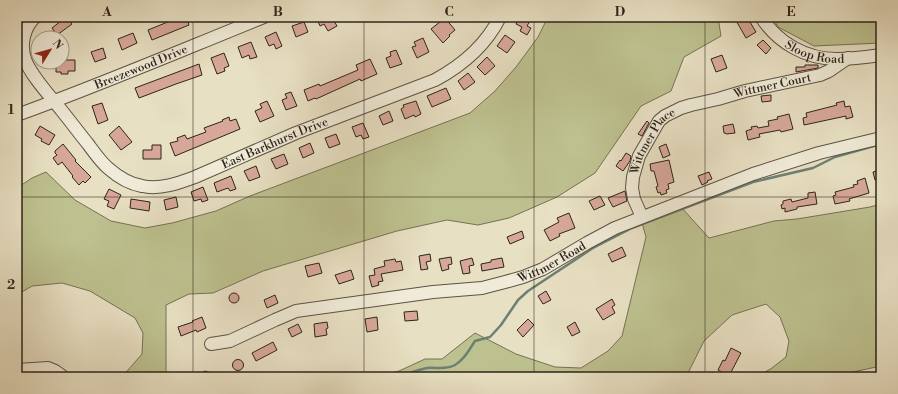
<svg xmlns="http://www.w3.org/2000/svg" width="898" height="394" viewBox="0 0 898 394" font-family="'Libre Bodoni',serif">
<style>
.green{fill:#bdc08f;stroke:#757255}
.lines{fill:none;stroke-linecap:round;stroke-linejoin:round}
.stream{stroke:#6d8074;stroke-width:2.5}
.building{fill:#d7a899;stroke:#2d241b}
.minor-casing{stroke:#5c5345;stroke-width:14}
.minor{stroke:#f0ebd8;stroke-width:12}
.grid{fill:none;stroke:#2d241b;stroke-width:1;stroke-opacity:0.55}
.labels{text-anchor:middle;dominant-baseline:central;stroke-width:3.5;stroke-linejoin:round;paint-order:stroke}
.street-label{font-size:12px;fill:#2d241b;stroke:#f0ebd8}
.neatline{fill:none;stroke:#2d241b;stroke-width:1.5}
.grid-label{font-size:13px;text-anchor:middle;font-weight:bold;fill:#2d241b}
</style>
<rect width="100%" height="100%" fill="#e8e0c3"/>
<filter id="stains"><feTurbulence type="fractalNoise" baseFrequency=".005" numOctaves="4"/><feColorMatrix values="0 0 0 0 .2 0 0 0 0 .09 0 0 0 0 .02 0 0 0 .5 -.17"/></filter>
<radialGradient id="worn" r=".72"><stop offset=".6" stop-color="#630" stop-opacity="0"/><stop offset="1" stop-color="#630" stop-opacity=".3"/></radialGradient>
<g class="green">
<polygon points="548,17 718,17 721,36 684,57 671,91 641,106 595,173 557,197 509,218 478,225 447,220 397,231 350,245 263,271 213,293 189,294 166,305 166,377 122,377 142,354 143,333 135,318 90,291 62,283 32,286 17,295 17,188 32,178 46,172 75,200 111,221 145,228 172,223 216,211 250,196 470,113 495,91 516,67 538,37"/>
<polygon points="772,17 881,17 881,43 814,46 778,27"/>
<polygon points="881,204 881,366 848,373 842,377 757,377 772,368 786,357 789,341 780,317 766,304 732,315 704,341 686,377 374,377 399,371 425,359 442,359 475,333 516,354 555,367 581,368 608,351 622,336 646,237 642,223 681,207 709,238 774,221 797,219 870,207"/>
</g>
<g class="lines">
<path class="stream" d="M 400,377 C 409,373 417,370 427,368 C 436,367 447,370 455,365 C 464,360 469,350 475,341 L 490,337 L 501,325 L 518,300 L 528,291 L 593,248 L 632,228 L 753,182 L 813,168 L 835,157 L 881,144"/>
</g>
<g class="building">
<polygon points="66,17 72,24 57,35 52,28"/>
<polygon points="180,17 186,17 189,25 152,40 148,30"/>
<polygon points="316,17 337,17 333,19 337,26 328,31 324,24 320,26"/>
<polygon points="519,17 527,17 531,19 527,26 531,28 527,35 520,31 522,27 516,24"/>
<polygon points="734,17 747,17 756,32 746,38"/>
<polygon points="445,18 455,30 449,35 450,36 443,43 431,29"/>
<polygon points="304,22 308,32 296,37 292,26"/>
<polygon points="276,32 282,46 276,49 274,44 269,46 265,37"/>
<polygon points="133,33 137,43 122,50 118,39"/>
<polygon points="505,35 515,42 507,53 497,46"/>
<polygon points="423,38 429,52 417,58 412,47 416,46 414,42"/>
<polygon points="763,40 771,48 766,54 757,45"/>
<polygon points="251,42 257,57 250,59 249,55 242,58 238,47"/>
<polygon points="103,48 106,58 95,62 91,52"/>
<polygon points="396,50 402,64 390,68 386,58 391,56 390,52"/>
<polygon points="224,53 229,66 224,68 225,71 217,74 211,58"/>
<polygon points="722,55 727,68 716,72 711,59"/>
<polygon points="487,57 495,66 485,75 477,67"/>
<polygon points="370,59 377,74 361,81 360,79 316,99 315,98 308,101 304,90 319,84 320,86 358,70 356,65"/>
<polygon points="62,60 75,60 75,71 68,71 68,74 61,74 61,72 56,72 56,62 62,62"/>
<polygon points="199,64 202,75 176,84 139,98 135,88"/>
<polygon points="805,65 818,65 818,68 796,72 796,67 805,67"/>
<polygon points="468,73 475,82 464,90 458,81"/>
<polygon points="446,88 451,99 432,107 427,96"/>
<polygon points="291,92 297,106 286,110 282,100 287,98 285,94"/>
<polygon points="771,95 771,101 762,102 761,96"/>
<polygon points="267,101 274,116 260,122 255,111 262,108 260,104"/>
<polygon points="416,101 421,114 415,117 414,115 405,119 401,109 404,107 403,105"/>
<polygon points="844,101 845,107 850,106 853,117 846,119 846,116 804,125 803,118 807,117 806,113 837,105 836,103"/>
<polygon points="102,103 108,120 98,124 92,106"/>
<polygon points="389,111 393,121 383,125 379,116"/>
<polygon points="789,114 793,129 781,132 780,130 759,134 760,137 748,140 746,131 752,129 751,127 757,126 758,128 769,126 768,121 778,119 777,117"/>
<polygon points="229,117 230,121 236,119 240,129 175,156 170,143 178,141 177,138 185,135 187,139 206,132 204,128 223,121 222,120"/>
<polygon points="647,121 649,123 642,136 638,134"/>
<polygon points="363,123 369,137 363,139 361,135 356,137 352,127"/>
<polygon points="733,124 735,133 726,134 725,133 724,133 723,126"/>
<polygon points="40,126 55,135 49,145 41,141 42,139 35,135"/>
<polygon points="119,126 132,142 121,150 109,135"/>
<polygon points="336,134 340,144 329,148 325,138"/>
<polygon points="310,143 314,153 303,158 299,148"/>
<polygon points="63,144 76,160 75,161 91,177 85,183 83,181 79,185 72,177 73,176 62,162 58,165 53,158 57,155 55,153 55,151"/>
<polygon points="666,144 670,155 663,158 659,147"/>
<polygon points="152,145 161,145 161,159 143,159 143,150 152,150"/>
<polygon points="626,153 631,156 630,161 623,171 616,166 620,160 621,161"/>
<polygon points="284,154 288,164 276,169 271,159"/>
<polygon points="669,160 674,182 668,184 669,189 666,190 667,193 661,195 660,192 658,193 656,187 658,186 654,171 651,171 650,164"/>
<polygon points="256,166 260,177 249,181 244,171"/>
<polygon points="881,170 881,179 875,180 873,172"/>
<polygon points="709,172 712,179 707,181 708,182 702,185 698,176"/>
<polygon points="231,176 236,189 230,191 228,188 217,192 214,183"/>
<polygon points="865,178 869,193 849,199 850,201 835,204 833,196 836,195 835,192 854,187 853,185 858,184 857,181"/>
<polygon points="203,187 208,200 202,202 201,199 194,201 191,192"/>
<polygon points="109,189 121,195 114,209 107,206 109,201 104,199"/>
<polygon points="625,191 627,201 613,207 608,198"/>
<polygon points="815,192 817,204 797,207 797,209 785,212 785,208 782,209 781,205 783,204 783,201 791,199 792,202 808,198 808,193"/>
<polygon points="600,196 605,205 594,210 589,201"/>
<polygon points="176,197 178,207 166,210 164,200"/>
<polygon points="131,199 150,202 149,211 130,208"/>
<polygon points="569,213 575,228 559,234 560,236 550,241 544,230 559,222 557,218"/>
<polygon points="522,231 524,238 510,244 507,237"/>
<polygon points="622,247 626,256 612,262 608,254"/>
<polygon points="430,254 431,261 426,262 428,269 421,270 419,256"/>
<polygon points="451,257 452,264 448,265 449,269 442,271 439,259"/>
<polygon points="472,258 474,265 469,266 470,273 463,274 460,261"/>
<polygon points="502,258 504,267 482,271 481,264 491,262 491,260"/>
<polygon points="395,259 396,262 401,261 403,270 381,274 383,281 378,282 379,285 372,287 369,276 375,275 374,269 385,266 384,261"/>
<polygon points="319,263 322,273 308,277 305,266"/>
<polygon points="351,270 354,279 339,284 335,275"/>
<polygon points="546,291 551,300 543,304 538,296"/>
<circle cx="234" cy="298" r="5"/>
<polygon points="275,295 278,303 267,308 264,300"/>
<polygon points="612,299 615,305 612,307 615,313 603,320 596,309"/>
<polygon points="417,311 418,320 405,321 404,312"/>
<polygon points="202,317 206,328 197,332 196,330 181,336 178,327 193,322 192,321"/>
<polygon points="377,317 378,330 367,332 365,319"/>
<polygon points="528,319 534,325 523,337 517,330"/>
<polygon points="327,322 328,328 326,329 327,335 315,337 314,324"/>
<polygon points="575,322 580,332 572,336 567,327"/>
<polygon points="298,324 302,332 292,337 288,329"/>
<polygon points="273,342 277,350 256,361 252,353"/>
<polygon points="731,348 741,353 729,376 718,370 723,360 725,361"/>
<circle cx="238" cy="365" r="5.5"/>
<polygon points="205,371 221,376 220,377 193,377"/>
</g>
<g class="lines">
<defs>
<g id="minor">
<path id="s1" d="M 35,17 C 24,28 20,44 25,59 C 30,75 51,97 62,111 C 71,122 79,133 88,144 C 94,152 100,161 108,168 C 117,176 130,184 142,186 C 160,190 179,183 195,177 L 296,133 L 435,80 C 463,65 486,45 500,17"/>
<path id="s2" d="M 761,17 C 778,43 806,59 837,59 C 852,59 867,57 881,55"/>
<path id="s3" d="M 17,115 C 100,85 182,50 264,17"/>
<path id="s4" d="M 642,217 L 634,199 L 632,188 L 633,177 L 639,156 L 659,121 L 665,116 L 681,108 L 691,105 L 718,99 L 745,91 L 820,75 L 829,71 L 848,58"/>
<path id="s5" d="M 211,344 L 230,341 L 275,320 L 296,311 L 433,292 L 482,288 L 505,282 L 523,277 L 543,269 L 587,243 L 615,228 L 753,174 L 819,153 L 881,138"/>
<polyline points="17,370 48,368 55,371 62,376"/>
</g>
</defs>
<use href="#minor" class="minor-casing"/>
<use href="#minor" class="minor"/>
</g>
<path class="grid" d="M 193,17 L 193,377M 364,17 L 364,377M 534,17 L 534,377M 705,17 L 705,377M 17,197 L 881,197"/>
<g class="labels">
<g class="street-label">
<text stroke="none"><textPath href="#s2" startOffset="67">Sloop Road</textPath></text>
<text stroke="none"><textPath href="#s3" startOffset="133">Breezewood Drive</textPath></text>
<text stroke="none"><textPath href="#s4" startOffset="224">Wittmer Court</textPath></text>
<text stroke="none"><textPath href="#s1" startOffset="363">East Barkhurst Drive</textPath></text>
<text stroke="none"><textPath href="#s4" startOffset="84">Wittmer Place</textPath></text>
<text stroke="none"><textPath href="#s5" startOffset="354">Wittmer Road</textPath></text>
</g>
</g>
<rect width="898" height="394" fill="none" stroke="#e8e0c3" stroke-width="44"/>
<g transform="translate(50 50) rotate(53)"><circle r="19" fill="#f0ebd8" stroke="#a29b8c"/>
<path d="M0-3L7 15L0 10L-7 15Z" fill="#8f2418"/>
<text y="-6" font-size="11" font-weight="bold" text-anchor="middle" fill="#2d241b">N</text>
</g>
<rect x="22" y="22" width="854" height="350" class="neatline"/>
<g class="grid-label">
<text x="107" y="16">A</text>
<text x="278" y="16">B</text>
<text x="449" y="16">C</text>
<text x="620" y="16">D</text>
<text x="791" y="16">E</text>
<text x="11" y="114">1</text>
<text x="11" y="289">2</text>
</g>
<rect width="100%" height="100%" filter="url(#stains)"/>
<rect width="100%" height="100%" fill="url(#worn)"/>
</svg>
